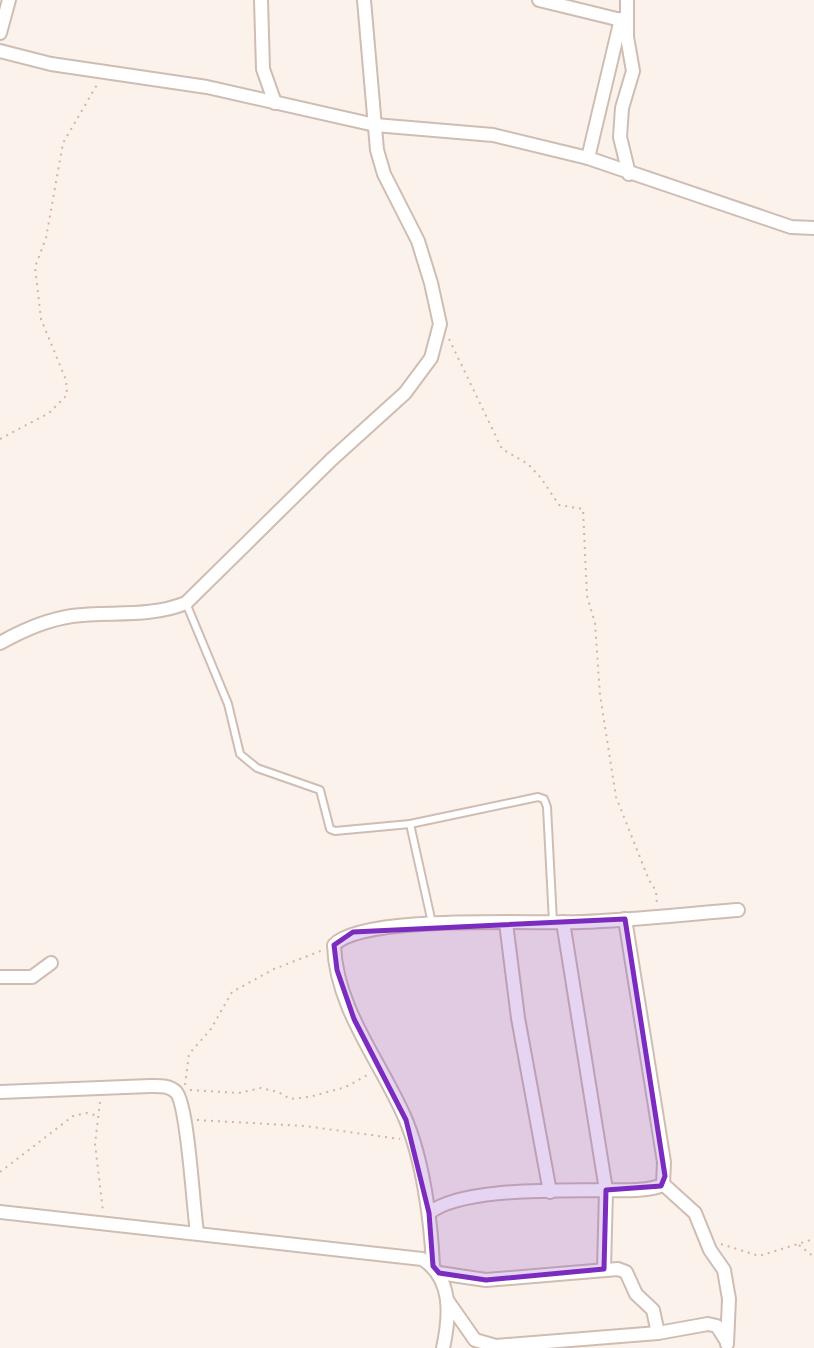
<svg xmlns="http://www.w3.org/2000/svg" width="814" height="1348" viewBox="0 0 814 1348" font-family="Rubik,sans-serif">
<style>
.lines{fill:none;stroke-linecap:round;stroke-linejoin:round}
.lane-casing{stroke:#cfbdb3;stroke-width:10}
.street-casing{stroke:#cfbdb3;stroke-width:16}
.path{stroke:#d4b4a7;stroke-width:2;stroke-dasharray:2 5;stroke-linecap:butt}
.lane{stroke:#fff;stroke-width:6}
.street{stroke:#fff;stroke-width:12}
.marked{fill:#7b2cbf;fill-opacity:0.2;stroke:#7b2cbf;stroke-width:5;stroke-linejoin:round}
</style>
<rect width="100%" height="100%" fill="#fbf3eb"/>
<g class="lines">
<defs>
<g id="lane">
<polyline points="186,603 228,704 240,754 257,768 320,790 330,829 335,831 410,824 432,923"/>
<polyline points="410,824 538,797 544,799 547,807 553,922"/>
</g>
<g id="street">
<polyline points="261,0 263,69 275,103"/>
<polyline points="539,0 621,20"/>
<polyline points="627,0 627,37 633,71 622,108 620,137 629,174"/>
<polyline points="0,33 9,0"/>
<polyline points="0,51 51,64 207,87 375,125 493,135 588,158 791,227 814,228"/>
<polyline points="588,158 621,19"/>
<path d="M 0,643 C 23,630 45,620 72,616 C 110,611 149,618 186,603 L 331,460 L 405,393 L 431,358 L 440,324 L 431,283 L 418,241 L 384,174 L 377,150 L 364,0"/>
<polyline points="563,922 606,1190 604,1269"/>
<polyline points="506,923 518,1018 550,1192"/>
<polyline points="0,977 32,977 51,963"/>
<path d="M 0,1092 L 150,1086 C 159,1086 169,1085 176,1092 C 188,1105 193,1207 197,1232"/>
<polyline points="663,1184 695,1213 710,1250 724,1270 729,1299 727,1344"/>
<path d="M 0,1212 L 422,1259 C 453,1278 450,1316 443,1348"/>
<path d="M 429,1213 C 462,1187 560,1191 604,1190 C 623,1190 645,1192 663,1185 L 664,1162 L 625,919"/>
<path d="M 433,1266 C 431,1221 423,1160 405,1118 C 381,1062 336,1009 334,945 C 362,914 534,924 582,922 C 634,920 686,914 738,910"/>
<polyline points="439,1273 486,1280 618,1269 626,1272 636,1294 653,1310 658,1333"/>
<polyline points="447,1300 475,1340 496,1346 658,1333 708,1324 717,1326 727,1342"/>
</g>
</defs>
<use href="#lane" class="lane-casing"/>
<use href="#street" class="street-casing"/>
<g class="path">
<polyline points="449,339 502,449 528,464 541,478 559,505 583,509 587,596 595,623 600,695 616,797 649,880 656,891 657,905"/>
<polyline points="0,439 49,413 67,395 66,380 41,319 35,267 46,238 63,143 98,83"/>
<polyline points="185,1085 189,1054 211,1029 232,992 274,969 323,950"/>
<polyline points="190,1090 239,1093 261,1088 278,1092 290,1099 309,1097 346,1087 369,1074"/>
<polyline points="100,1102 95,1144 103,1211"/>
<polyline points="197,1120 305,1126 400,1139"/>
<polyline points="0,1172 73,1116 87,1113 98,1116"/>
<polyline points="721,1244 759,1256 814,1239"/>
<polyline points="799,1245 814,1257"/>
</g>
<use href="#lane" class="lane"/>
<use href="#street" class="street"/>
</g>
<path class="marked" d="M 625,919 L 665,1176 L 661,1186 L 606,1190 L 604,1269 L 486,1280 L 439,1273 L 433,1266 L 429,1213 L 406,1120 L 354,1019 L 337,970 L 334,945 L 353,932 Z"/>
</svg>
